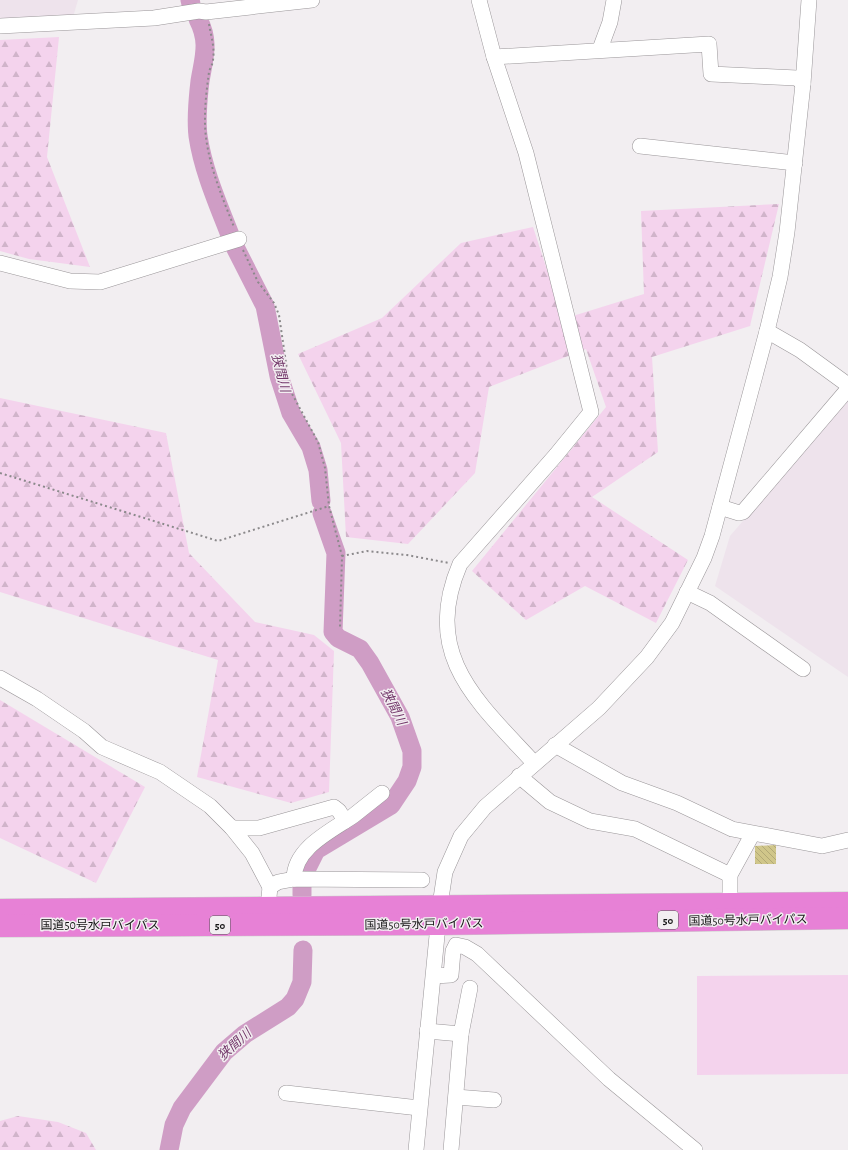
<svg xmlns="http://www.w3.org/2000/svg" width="848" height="1150" viewBox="0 0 848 1150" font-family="'Alegreya Sans','Noto Sans JP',sans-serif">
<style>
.built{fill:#eee3ec}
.green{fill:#f4d3ed}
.forest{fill:url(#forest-firs)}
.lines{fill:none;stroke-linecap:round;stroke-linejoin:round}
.river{stroke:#cf9dc5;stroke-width:19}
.building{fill:url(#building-back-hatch)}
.minor-casing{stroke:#9a9699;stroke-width:16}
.highway-casing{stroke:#cbcbcb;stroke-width:23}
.path{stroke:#8b898b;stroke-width:2;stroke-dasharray:2 3;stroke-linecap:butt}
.minor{stroke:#fff;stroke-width:15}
.highway{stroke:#e781d6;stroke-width:22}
.labels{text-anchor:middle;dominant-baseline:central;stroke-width:3;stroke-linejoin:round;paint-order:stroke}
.shield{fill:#f2eef1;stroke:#575556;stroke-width:1}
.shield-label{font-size:11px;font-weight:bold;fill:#141314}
.street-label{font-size:12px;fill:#141314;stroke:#f2eef1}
.water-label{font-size:13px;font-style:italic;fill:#723669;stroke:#f2eef1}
</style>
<defs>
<pattern id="forest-firs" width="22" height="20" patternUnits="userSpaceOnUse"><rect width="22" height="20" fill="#f4d3ed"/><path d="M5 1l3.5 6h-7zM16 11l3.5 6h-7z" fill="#d0b4ca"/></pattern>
<pattern id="building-back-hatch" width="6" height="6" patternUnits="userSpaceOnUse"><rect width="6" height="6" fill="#d0c68a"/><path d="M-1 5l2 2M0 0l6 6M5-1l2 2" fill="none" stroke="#b2a976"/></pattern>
</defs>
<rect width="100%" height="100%" fill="#f2eef1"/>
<g class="built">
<polygon points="0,0 78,0 73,17 0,18"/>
<polygon points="848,399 848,677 715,586 730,536"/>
</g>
<polygon class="green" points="848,975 848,1074 697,1075 697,976"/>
<g class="forest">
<polygon points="59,37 47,157 90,267 29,259 0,251 0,40"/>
<polygon points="779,204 750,326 652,357 658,452 592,497 688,560 656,623 585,586 526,620 472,571 606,407 586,349 489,387 475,473 408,544 346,537 341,443 298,354 382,318 461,243 533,227 563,319 644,294 641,211"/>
<polygon points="0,398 166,433 189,553 255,622 314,635 334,651 329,792 291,803 197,777 218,660 0,592"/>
<polygon points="0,700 145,787 96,883 0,838"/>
<polygon points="18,1116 58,1122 86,1133 96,1150 0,1150 0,1121"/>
</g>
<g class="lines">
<g class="river">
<polyline points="190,0 191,4"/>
<path d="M 198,19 C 210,42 204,57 200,81 C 198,98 196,119 198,136 C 203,170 218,204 230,235"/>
<polyline points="234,245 265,306 279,376 291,413 311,447 318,470 321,501"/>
<polyline points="304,874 316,850 391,805 407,781 412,767 412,751 400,717 370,663 360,649 338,638 333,632 336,553 322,513"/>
<polyline points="302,882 302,895"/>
<polyline points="169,1150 174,1125 182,1108 224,1052 245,1034 288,1007 295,999 302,982 303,950"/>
</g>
</g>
<polygon class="building" points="776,845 776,864 755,864 755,846"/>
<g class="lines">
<defs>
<g id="minor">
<path d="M 479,0 L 494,57 L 526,153 L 591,412 L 556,455 L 460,564 C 421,655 477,701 534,763"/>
<polyline points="0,26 154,18 199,11 206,12 312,0"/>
<polyline points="600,49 610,22 614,0"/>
<polyline points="494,57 709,44 711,74 797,78 803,84"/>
<polyline points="640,146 795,163"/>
<polyline points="0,263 70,281 100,282 239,239"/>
<polyline points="767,331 800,350 848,385"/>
<polyline points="720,507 739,513 743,512 848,389"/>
<polyline points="687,592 710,603 803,669"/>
<polyline points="0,678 37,699 84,731 102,747 160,772 210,806 232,828 252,853 270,887"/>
<polyline points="555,745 622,783 677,803 732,829 822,846 848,840"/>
<polyline points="519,776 550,802 590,821 635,829 730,875"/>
<polyline points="232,828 259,828 334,807 339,811 345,821"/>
<path d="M 294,879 C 294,848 331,831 353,816 C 363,808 372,801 382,793"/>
<polyline points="269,897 270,887 278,882 294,879 422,880"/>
<polyline points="730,904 730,875 752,835"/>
<polyline points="434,976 451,975 453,951 456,945 465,947 477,954 609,1079 695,1150"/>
<polyline points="427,1031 461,1034 470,988"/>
<polyline points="286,1093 419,1108"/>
<polyline points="456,1097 494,1100"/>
<polyline points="416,1150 440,905 445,872 461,836 485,807 599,708 647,657 672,623 704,558 712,536 767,331 780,277 787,232 803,84 809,0"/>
<polyline points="451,1150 461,1034"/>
</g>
<g id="highway">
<polyline points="0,910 848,903"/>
<polyline points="0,926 439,924 848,918"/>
</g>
</defs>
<use href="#minor" class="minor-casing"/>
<use href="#highway" class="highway-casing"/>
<g class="path">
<path d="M 209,24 C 211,36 215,48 213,60 C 213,64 210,68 209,72 C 207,87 205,103 205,118 C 204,155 221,194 234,227"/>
<polyline points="243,250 258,282 274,303 279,315 290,390 318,442 325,468 329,506 342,556 340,628"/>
<polyline points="0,473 218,541 329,506"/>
<polyline points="342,556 367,551 407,555 449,563"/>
</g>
<use href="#minor" class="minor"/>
<use href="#highway" class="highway"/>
</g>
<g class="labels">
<g class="shield">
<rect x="658" y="911" width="20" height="18" rx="3"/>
<rect x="210" y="916" width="20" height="18" rx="3"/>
</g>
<g class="shield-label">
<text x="668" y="920">50</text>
<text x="220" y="925">50</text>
</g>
<g class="street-label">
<text transform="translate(748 920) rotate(-1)">国道50号水戸バイパス</text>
<text transform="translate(424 924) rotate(-1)">国道50号水戸バイパス</text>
<text x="100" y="925">国道50号水戸バイパス</text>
</g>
<g class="water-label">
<text transform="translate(280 373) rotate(76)">狭間川</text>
<text transform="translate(393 707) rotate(63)">狭間川</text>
<text transform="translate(235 1045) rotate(-42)">狭間川</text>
</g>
</g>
</svg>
